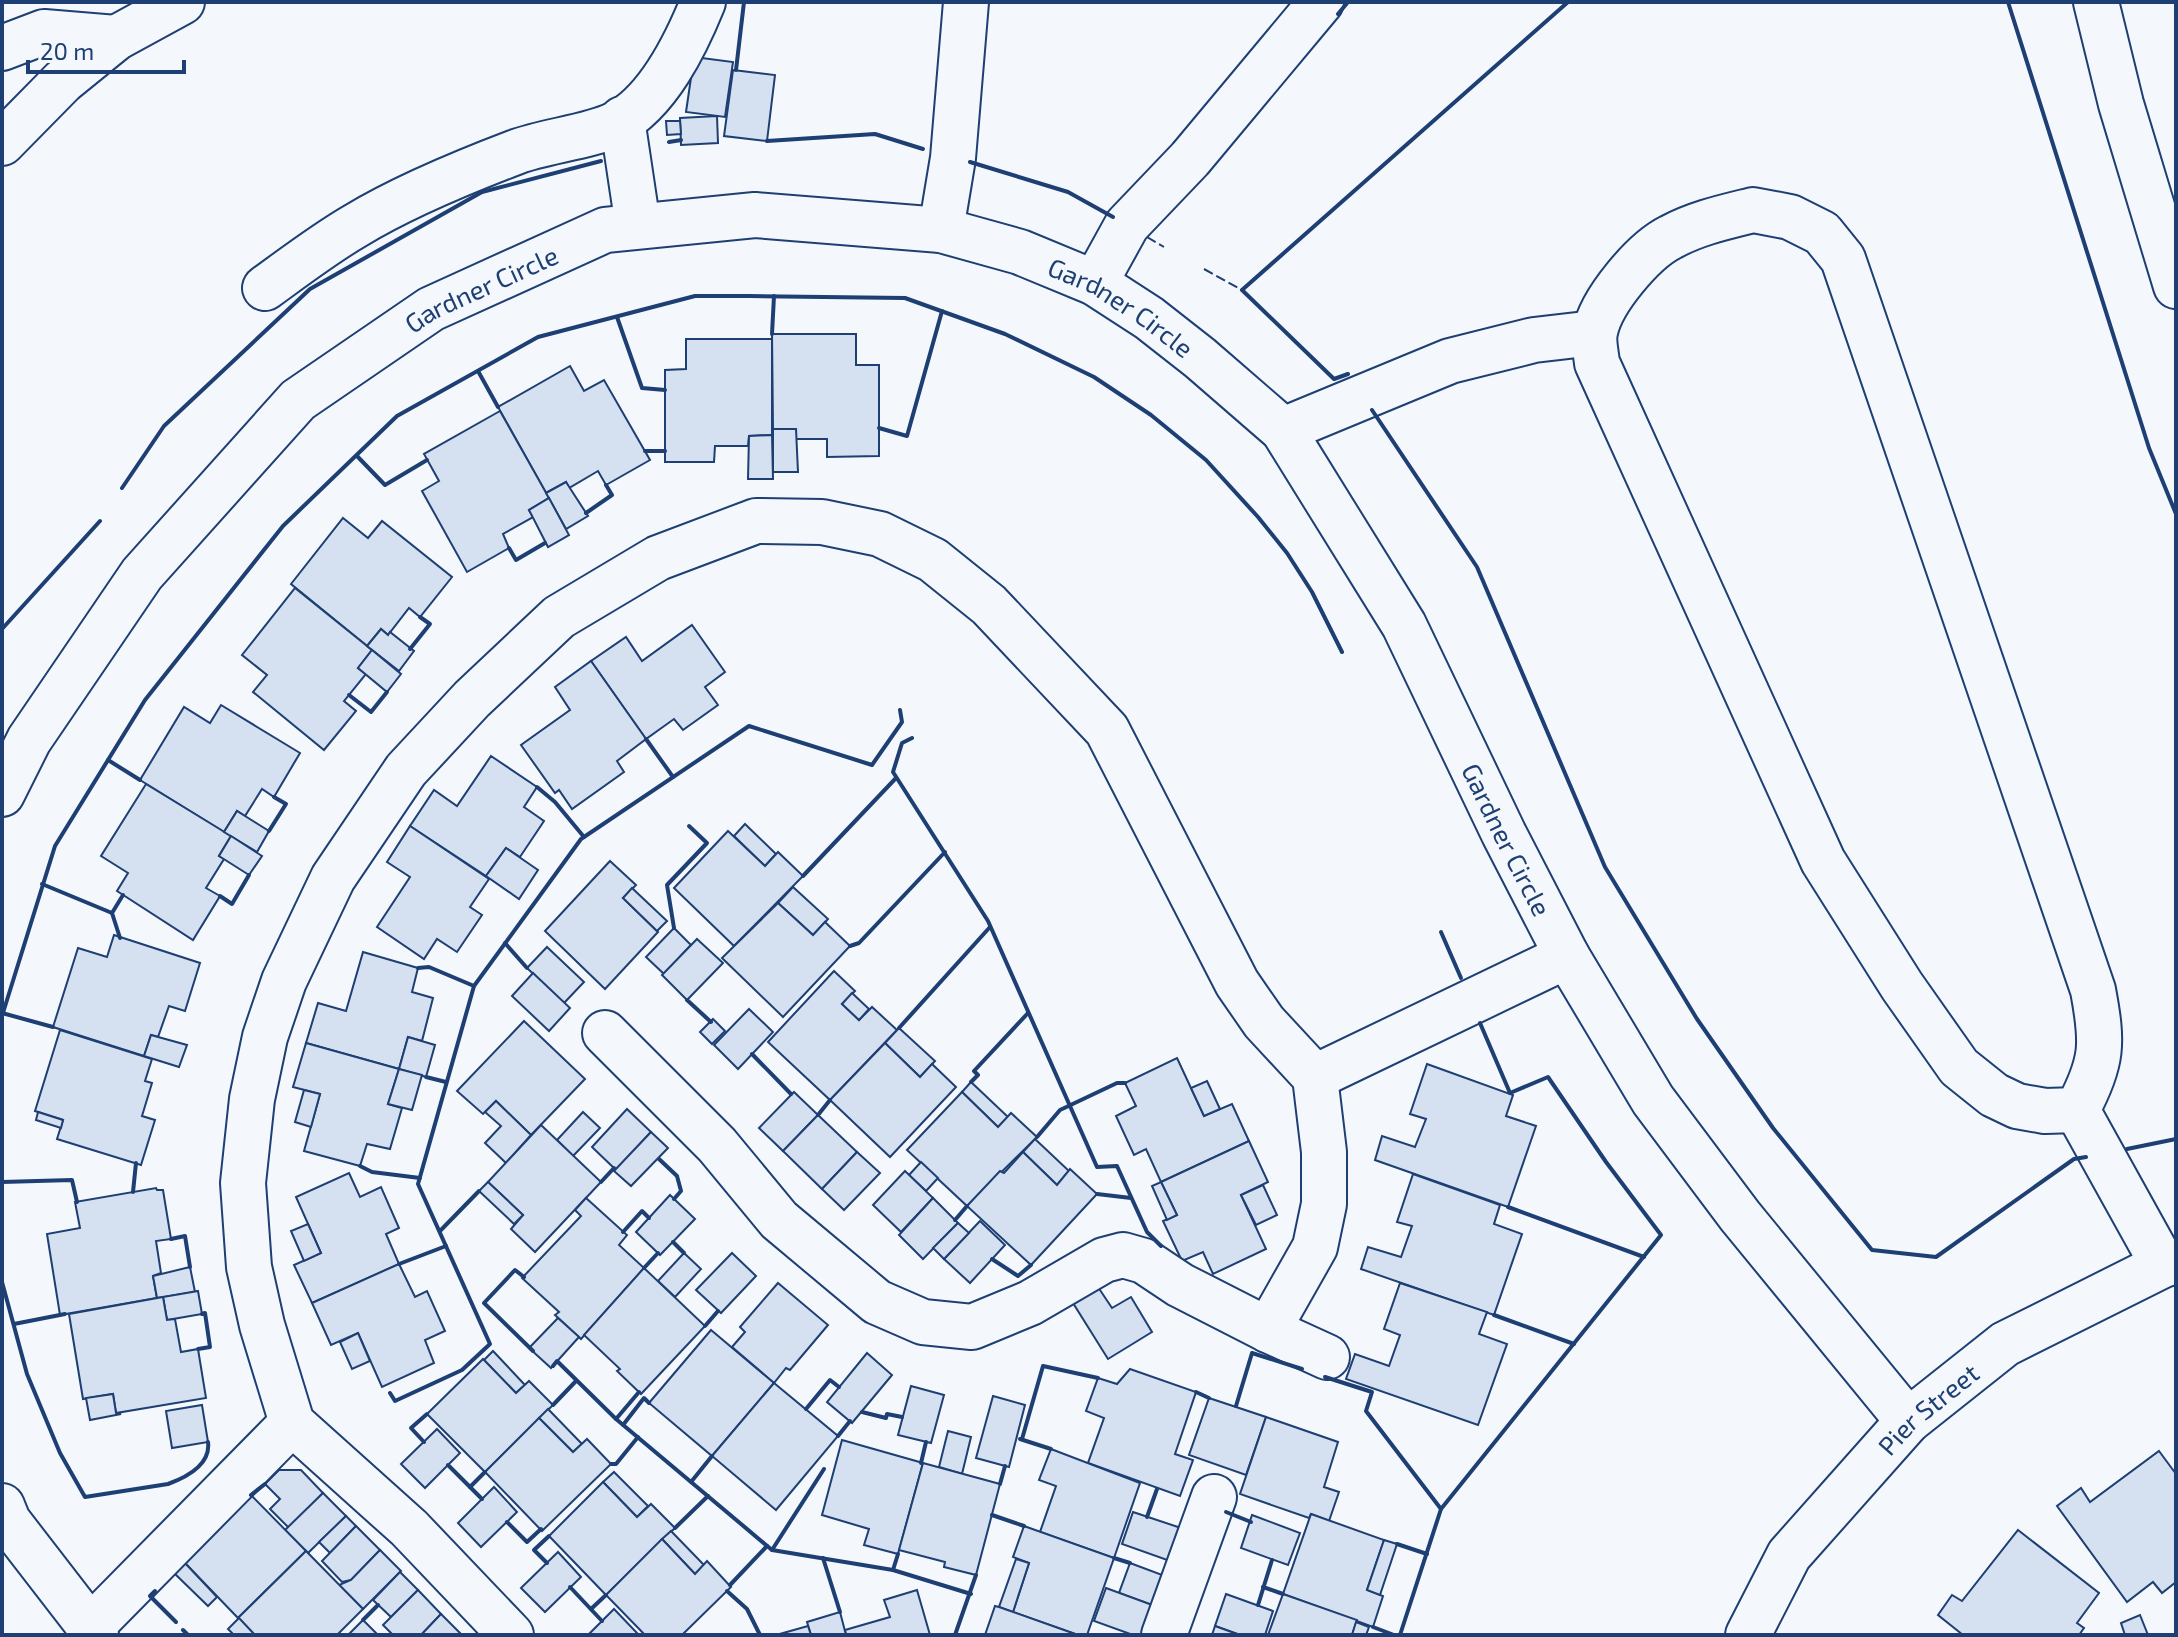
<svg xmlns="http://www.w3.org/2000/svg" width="2178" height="1637" viewBox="0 0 2178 1637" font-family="'Exo 2',sans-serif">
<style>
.building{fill:#d5e0f0;stroke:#1d3f73;stroke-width:2}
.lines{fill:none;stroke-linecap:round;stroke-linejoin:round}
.minor-casing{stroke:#1d3f73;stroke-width:48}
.major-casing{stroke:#1d3f73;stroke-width:48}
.minor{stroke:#f4f7fb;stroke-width:44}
.major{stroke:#f4f7fb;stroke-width:44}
.fence{stroke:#1d3f73;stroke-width:2;stroke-dasharray:10 4;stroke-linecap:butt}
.wall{stroke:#1d3f73;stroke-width:4}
.labels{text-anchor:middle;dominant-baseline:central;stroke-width:6;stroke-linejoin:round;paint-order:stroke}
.street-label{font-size:26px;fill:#1d3f73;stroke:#f4f7fb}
</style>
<rect width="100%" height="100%" fill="#f4f7fb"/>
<g class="building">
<polygon points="694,57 733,62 725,117 686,112"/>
<polygon points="733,70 775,75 767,141 724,136"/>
<polygon points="717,116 718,143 681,145 680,118"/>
<polygon points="666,121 680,121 681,134 667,135"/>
<polygon points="772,334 856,334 856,365 879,365 879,456 827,457 827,439 795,439 796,429 773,429"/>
<polygon points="686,339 772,339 772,435 749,436 748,446 715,446 714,462 665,462 665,370 686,369"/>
<polygon points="570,366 584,391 604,380 650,460 606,485 598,471 569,488 566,482 546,493 498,407"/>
<polygon points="500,411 549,498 529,510 533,517 503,534 509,548 467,572 422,491 439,481 424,454"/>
<polygon points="773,429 796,429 798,472 773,472"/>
<polygon points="772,435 773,479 748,479 749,436"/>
<polygon points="566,482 588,516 566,529 546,493"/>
<polygon points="549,498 569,535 548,547 529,510"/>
<polygon points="343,518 368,538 382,521 452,577 420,617 409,608 388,635 381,629 367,646 291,584"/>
<polygon points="295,588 372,650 358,668 366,674 344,701 356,711 324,750 253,692 267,675 242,655"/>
<polygon points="692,625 725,672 705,687 718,705 683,730 674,719 646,739 591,661 626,637 642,661"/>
<polygon points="381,629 388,635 390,632 414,651 399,671 367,646"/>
<polygon points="372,650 401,674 387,692 358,668"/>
<polygon points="591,661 646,739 617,761 624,772 572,809 559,790 555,793 521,745 570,710 555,687"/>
<polygon points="221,705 300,753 274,797 262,789 245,816 237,811 224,832 140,780 184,707 210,723"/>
<polygon points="491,756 537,787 524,807 544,821 520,857 506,848 486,876 410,826 434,790 457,806"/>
<polygon points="146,784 231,836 219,856 224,859 206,888 220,896 193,940 117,891 128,873 101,856"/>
<polygon points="237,811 269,831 257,852 224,832"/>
<polygon points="745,824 776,854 765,866 734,836"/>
<polygon points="410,826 489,879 470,907 482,915 457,952 437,939 424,959 377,927 410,877 387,862"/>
<polygon points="728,831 765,866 778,852 803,876 734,946 674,888"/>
<polygon points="231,836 262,856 249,875 219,856"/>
<polygon points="506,848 538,870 519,899 486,876"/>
<polygon points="610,861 636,885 623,898 658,932 605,989 545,931"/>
<polygon points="793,887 828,919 813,935 778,903"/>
<polygon points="632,888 667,921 657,931 623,898"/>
<polygon points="778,903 813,935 825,922 850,946 783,1017 722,958"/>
<polygon points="674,928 691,945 664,974 646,957"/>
<polygon points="114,935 200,963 185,1011 169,1006 158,1037 151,1035 144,1056 53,1027 78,948 107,957"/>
<polygon points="697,939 723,963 687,1000 662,975"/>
<polygon points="547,947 584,982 564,1003 527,968"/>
<polygon points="363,952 418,968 412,992 433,998 422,1041 408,1037 399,1069 306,1043 318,1003 346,1011"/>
<polygon points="834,971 855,991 842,1004 859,1020 872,1007 897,1030 830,1100 768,1042"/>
<polygon points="533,973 570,1008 549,1031 512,996"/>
<polygon points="852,993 869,1009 859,1020 842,1004"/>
<polygon points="749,1009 773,1032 738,1069 714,1045"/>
<polygon points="713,1019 725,1031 712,1044 700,1032"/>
<polygon points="524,1021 585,1079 531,1135 496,1101 483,1114 457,1091"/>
<polygon points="899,1028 935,1061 920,1077 885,1043"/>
<polygon points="60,1030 152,1059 145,1081 152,1083 142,1116 155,1120 141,1165 57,1139 63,1120 35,1111"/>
<polygon points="151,1035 187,1045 179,1067 144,1056"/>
<polygon points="408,1037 435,1045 426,1077 399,1069"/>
<polygon points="306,1043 399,1069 388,1104 402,1108 390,1149 367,1144 360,1166 304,1151 320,1094 293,1087"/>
<polygon points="885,1043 920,1077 932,1064 956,1087 890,1157 830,1100"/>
<polygon points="1177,1058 1204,1116 1232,1104 1249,1141 1161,1182 1146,1149 1134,1155 1116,1116 1136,1106 1125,1083"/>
<polygon points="1427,1064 1513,1095 1506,1116 1536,1126 1508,1207 1375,1160 1382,1136 1415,1147 1426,1119 1410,1114"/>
<polygon points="399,1069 422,1075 412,1110 388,1104"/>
<polygon points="1207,1081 1220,1109 1204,1116 1191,1088"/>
<polygon points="971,1082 1008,1117 998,1127 962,1092"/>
<polygon points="304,1090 320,1094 311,1127 295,1122"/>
<polygon points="794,1092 818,1115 783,1151 759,1128"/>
<polygon points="962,1092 998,1127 1011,1113 1037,1137 967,1206 907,1150"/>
<polygon points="496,1101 531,1135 506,1163 485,1143 501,1126 485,1112"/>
<polygon points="627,1109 651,1132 616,1170 592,1147"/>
<polygon points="38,1112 63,1120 61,1128 36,1120"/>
<polygon points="583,1112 600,1128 573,1156 557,1140"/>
<polygon points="818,1115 857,1152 822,1189 783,1151"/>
<polygon points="541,1125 601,1182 535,1252 511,1229 523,1215 488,1182"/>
<polygon points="651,1132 668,1148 631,1186 614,1171"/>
<polygon points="1035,1139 1069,1171 1057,1185 1023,1152"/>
<polygon points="1249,1141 1268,1182 1241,1195 1266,1249 1213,1274 1203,1252 1182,1261 1163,1221 1177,1215 1161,1182"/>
<polygon points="857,1152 880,1173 844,1210 822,1189"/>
<polygon points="1023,1152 1057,1185 1070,1169 1097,1194 1031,1265 967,1206 1000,1171 1004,1173"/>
<polygon points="921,1162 938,1178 926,1191 909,1175"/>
<polygon points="905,1171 933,1198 901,1232 873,1205"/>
<polygon points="349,1173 360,1197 381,1187 399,1228 386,1234 399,1264 312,1303 294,1265 321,1253 296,1197"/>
<polygon points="1413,1174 1500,1205 1494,1224 1522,1234 1494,1315 1361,1269 1368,1247 1401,1257 1412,1226 1397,1222"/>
<polygon points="488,1182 523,1215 514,1224 479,1191"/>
<polygon points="1161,1182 1177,1215 1167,1220 1152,1186"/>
<polygon points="1263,1185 1277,1215 1256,1225 1241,1195"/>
<polygon points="156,1188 157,1190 163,1190 171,1239 156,1241 161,1273 153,1276 157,1298 60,1315 47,1234 80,1228 75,1202"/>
<polygon points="670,1195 695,1219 660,1255 636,1232"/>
<polygon points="586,1198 627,1235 619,1245 644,1268 581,1339 555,1315 559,1312 522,1278 581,1216 575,1210"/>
<polygon points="933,1198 958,1223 923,1259 899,1235"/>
<polygon points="980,1221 1005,1245 970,1283 944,1259"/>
<polygon points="958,1223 969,1233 944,1259 933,1248"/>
<polygon points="308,1224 321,1253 304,1261 291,1231"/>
<polygon points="684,1253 701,1269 675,1297 658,1281"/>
<polygon points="732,1253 756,1276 721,1313 696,1290"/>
<polygon points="399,1264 415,1297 427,1291 445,1331 425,1340 434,1363 382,1387 358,1333 331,1345 312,1303"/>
<polygon points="190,1267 195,1292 157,1298 153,1276"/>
<polygon points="644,1268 705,1326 641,1394 617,1371 620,1369 584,1335"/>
<polygon points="778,1283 828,1325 790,1370 786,1368 774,1383 732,1347 745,1332 740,1327"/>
<polygon points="1400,1283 1487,1312 1479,1334 1507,1344 1478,1425 1346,1379 1355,1354 1389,1366 1400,1335 1384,1329"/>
<polygon points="1098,1287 1112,1308 1131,1297 1152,1332 1108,1359 1073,1303"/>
<polygon points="198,1291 202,1314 167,1320 163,1297"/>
<polygon points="163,1297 167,1320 175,1319 181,1352 198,1349 206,1398 116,1413 113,1394 83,1399 69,1314"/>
<polygon points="558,1318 579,1337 551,1368 529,1348"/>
<polygon points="711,1330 774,1383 712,1456 649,1403"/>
<polygon points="358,1333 370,1361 352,1369 340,1342"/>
<polygon points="493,1351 525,1385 516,1393 484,1360"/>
<polygon points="867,1353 892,1375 852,1423 827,1402"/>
<polygon points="483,1359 516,1393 529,1381 553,1405 485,1472 427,1414"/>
<polygon points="1130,1369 1196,1392 1175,1454 1193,1460 1180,1496 1088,1463 1104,1418 1086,1411 1098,1378 1117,1384"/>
<polygon points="774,1383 838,1436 776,1510 712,1456"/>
<polygon points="911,1386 944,1395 931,1443 898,1435"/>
<polygon points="113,1394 116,1413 121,1414 90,1420 86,1398"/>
<polygon points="993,1396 1025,1405 1009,1467 976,1458"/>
<polygon points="1209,1398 1266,1417 1246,1475 1189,1455"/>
<polygon points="202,1405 208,1442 172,1448 166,1411"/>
<polygon points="548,1409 582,1444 573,1452 539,1418"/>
<polygon points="1266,1417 1338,1442 1324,1487 1339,1492 1329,1521 1311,1514 1309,1518 1240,1494"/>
<polygon points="539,1418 573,1452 587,1439 611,1464 542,1531 485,1472"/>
<polygon points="437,1429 460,1453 425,1488 401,1464"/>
<polygon points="948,1431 971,1437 962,1474 939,1467"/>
<polygon points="842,1440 923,1463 898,1554 864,1545 869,1529 822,1515"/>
<polygon points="1051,1449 1140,1483 1114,1558 1040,1532 1056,1486 1039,1480"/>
<polygon points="2159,1451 2176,1474 2176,1582 2162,1593 2153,1582 2127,1602 2057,1506 2081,1488 2090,1502"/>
<polygon points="923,1463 1000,1484 976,1575 944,1567 945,1562 899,1550"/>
<polygon points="279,1470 301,1470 323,1493 289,1528 270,1509 280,1499 265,1484"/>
<polygon points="614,1472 648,1506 637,1517 603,1482"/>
<polygon points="603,1482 637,1517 651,1504 675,1528 606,1595 549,1536"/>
<polygon points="494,1487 517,1512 481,1547 458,1523"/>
<polygon points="323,1493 346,1516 308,1553 285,1530"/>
<polygon points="251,1495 306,1551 238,1618 184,1562"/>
<polygon points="1133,1512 1181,1528 1170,1561 1122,1544"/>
<polygon points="1311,1514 1384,1540 1367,1590 1383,1596 1373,1627 1283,1594"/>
<polygon points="1252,1515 1300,1533 1288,1565 1241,1548"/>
<polygon points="346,1516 356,1526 330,1553 319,1542"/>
<polygon points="356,1526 380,1550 351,1580 342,1582 322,1561"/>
<polygon points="1024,1526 1114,1558 1087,1635 1078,1635 1013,1612 1029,1563 1013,1557"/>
<polygon points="2018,1530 2099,1593 2077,1623 2084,1628 2079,1635 1963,1635 1938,1615 1952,1595 1962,1601"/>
<polygon points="671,1531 704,1565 695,1574 662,1539"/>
<polygon points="662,1539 695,1574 707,1561 731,1587 682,1635 645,1635 606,1595"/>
<polygon points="1384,1540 1397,1544 1380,1595 1367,1590"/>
<polygon points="380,1550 401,1571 363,1609 339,1585 351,1580"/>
<polygon points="306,1551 363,1609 337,1635 254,1635 238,1618"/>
<polygon points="558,1552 581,1577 545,1612 521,1588"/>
<polygon points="1016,1559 1029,1563 1013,1612 999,1607"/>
<polygon points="184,1562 217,1597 208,1606 173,1572"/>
<polygon points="1130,1563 1165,1576 1155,1606 1119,1593"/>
<polygon points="400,1572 418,1590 391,1617 373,1600"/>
<polygon points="1106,1588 1155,1606 1144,1635 1133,1635 1094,1621"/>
<polygon points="418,1590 441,1614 421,1635 393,1635 383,1625"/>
<polygon points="917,1590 930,1635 846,1635 845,1630 890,1617 884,1600"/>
<polygon points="1226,1594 1273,1611 1265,1635 1240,1635 1215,1626"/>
<polygon points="1283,1594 1357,1620 1352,1635 1268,1635"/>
<polygon points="995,1606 999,1607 1078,1635 985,1635"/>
<polygon points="614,1609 638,1634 588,1635"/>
<polygon points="840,1612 846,1635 811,1635 807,1622"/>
<polygon points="441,1614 462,1635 421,1635"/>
<polygon points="2140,1615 2148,1635 2125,1635 2121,1623"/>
<polygon points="239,1618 255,1635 234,1635 228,1629"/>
<polygon points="363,1620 378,1635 348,1635"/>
<polygon points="1356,1622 1369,1627 1366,1635 1352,1635"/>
<polygon points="808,1626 811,1635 776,1635"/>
<polygon points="1215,1626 1240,1635 1212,1635"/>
</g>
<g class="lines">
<defs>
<g id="minor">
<polyline points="2,48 44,32 116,38"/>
<polyline points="622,119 638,226"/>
<polyline points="2,143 63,81 116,38 182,2"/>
<path d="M 1753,210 L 1790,217 L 1822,233 L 1843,259 L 2093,990 C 2103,1043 2103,1062 2077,1110 L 2045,1111 L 2017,1106 L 1994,1095 L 1959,1067 L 1902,986 L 1823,861 L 1597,363 C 1596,353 1593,341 1595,332 C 1601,301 1643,251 1671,237 C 1697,223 1725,217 1753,210 Z"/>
<polyline points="941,230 953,158 966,2"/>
<polyline points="1095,283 1127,225 1190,159 1321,2"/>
<path d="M 265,288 C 294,267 324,244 355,226 C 401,198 466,171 516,152 C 545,141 590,137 616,124 C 658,102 686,44 703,2"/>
<polyline points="1283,430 1450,361 1534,340 1594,333"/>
<path id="s1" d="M 2,794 L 29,740 L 142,574 L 298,400 L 431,309 L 605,230 L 755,215 L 941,230 L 1020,252 L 1095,283 L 1149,318 L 1200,358 L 1283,430 L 1404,625 L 1504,834 L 1567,956 L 1653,1100 L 1740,1216 L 1908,1421"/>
<polyline points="605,1033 717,1145 779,1220 877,1302 923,1322 972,1327 1030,1303 1104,1260 1123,1255 1144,1261 1180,1285 1268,1330 1327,1357"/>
<polyline points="1315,1077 1567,956"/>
<polyline points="2077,1110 2163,1265"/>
<polyline points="2,1506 8,1521 96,1635"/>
<polyline points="90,1628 292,1423"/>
<polyline points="511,1635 409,1528 292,1423 262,1325 249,1267 243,1183 252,1099 265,1037 284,981 333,878 406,770 472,699 559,617 658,558 756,521 822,522 880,534 933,560 989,605 1107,730 1237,983 1264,1022 1315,1077 1324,1152 1324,1204 1315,1247 1268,1330"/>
<polyline points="1164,1635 1214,1497"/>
<path id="s2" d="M 1748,1635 L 1789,1555 L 1908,1421 L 2005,1344 L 2163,1265 L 2176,1261"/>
</g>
<polyline id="major" points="2096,2 2121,104 2176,286"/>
</defs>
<use href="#minor" class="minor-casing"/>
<use href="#major" class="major-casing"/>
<use href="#minor" class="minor"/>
<use href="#major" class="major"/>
<g class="fence">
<polyline points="1147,237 1164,247"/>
<polyline points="1204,269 1242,290"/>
</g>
<g class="wall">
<polyline points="2008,2 2149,448 2176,514"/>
<polyline points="1338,14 1348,2"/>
<polyline points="736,70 744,2"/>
<polyline points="767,141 875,134 923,149"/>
<polyline points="669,142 681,140"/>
<polyline points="970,162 1068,192 1113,217"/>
<polyline points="617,317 642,388 665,390"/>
<polyline points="772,334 774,296"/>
<polyline points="478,371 498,407"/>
<polyline points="1348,374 1334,379 1242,290 1568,2"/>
<polyline points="1372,410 1477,567 1605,867 1697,1019 1773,1128 1872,1250 1936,1257 2074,1159 2086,1157"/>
<polyline points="879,428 907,436 942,311"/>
<polyline points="645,451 665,451"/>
<polyline points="357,456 385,485 427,460"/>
<polyline points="122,488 164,426 310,289 482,192 601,161"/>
<polyline points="586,513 612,495 606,485"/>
<polyline points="509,548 516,560 545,543"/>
<polyline points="2,629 100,521"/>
<polyline points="410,649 430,624 420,617"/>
<polyline points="349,695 371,712 387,692"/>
<polyline points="912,738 902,743 893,772 988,921 1097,1167 1117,1166 1147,1232 1161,1246"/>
<polyline points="646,739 673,777"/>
<polyline points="108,760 140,780"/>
<polyline points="537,787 555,802 584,837"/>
<polyline points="269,831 286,804 274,797"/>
<polyline points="803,876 896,778"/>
<polyline points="42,884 112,913 120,938"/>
<polyline points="220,896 232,904 249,875"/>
<polyline points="112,913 123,895"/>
<polyline points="674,928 667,885 707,843 689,826"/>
<polyline points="1441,932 1461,978"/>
<polyline points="505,943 527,968"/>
<polyline points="850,946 859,943 945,852"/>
<polyline points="418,968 429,967 474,986"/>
<polyline points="687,1000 711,1022"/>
<polyline points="2,1013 53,1027"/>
<polyline points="2,1016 55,846 145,700 283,526 397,416 538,337 695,296 749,296 905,298 1005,334 1094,377 1151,415 1206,460 1258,517 1287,553 1312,592 1342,652"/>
<polyline points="899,1028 990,927"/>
<polyline points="752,1054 791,1094"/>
<polyline points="426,1077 446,1082"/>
<polyline points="971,1082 978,1075 974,1071 1028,1013"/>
<polyline points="818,1115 830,1100"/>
<polyline points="1037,1137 1060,1110 1117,1083 1125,1083"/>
<polyline points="2127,1149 2176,1139"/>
<polyline points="659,1159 677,1176 681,1191 674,1199"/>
<polyline points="360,1166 372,1172 420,1178"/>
<polyline points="2,1182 72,1180 77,1202"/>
<polyline points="601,1182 614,1168"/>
<polyline points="133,1192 136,1163"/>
<polyline points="1097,1194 1131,1198"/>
<polyline points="1508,1207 1644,1257"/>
<polyline points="955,1220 967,1206"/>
<polyline points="440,1231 479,1191"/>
<polyline points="623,1232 642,1211 649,1218"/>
<polyline points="171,1239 185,1236 190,1267"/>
<polyline points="673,1242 684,1253"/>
<polyline points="992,1259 1018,1276 1031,1265"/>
<polyline points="399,1264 446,1246"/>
<polyline points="644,1268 658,1253"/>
<polyline points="524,1277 515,1270 484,1303 533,1351"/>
<path d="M 2,1282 L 27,1374 L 60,1453 L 85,1497 L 168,1484 C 187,1477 211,1465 208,1442"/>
<polyline points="1494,1315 1574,1344"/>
<polyline points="14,1324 65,1314"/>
<polyline points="705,1326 718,1311"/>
<polyline points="198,1349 210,1347 205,1313 202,1314"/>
<polyline points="553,1366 557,1361 616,1419 772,1550 893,1570 971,1594"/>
<polyline points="1325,1377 1372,1392 1366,1411 1441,1509"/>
<polyline points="1196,1392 1209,1398"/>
<polyline points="390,1393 395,1401 462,1370 490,1344 418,1184 474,986 581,839 749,726 872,765 902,722 900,710"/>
<polyline points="553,1405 576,1381"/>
<polyline points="1236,1406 1252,1353 1302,1369"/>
<polyline points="806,1409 830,1380 839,1387"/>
<polyline points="862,1412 886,1418 887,1414 902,1417"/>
<polyline points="616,1419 639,1392"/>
<polyline points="623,1425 644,1398 649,1403"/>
<polyline points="838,1436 850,1421"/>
<polyline points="1020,1439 1051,1449"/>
<polyline points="1022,1439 1043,1366 1098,1378"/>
<polyline points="424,1442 411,1428 427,1414"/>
<polyline points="921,1463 926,1442"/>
<polyline points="611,1464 616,1464 638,1437"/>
<polyline points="448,1465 482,1499"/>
<polyline points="691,1482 712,1456"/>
<polyline points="1000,1484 1005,1466"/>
<polyline points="470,1487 485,1472"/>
<polyline points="251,1495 265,1484"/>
<polyline points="1226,1512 1251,1522"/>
<polyline points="992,1515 1024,1526"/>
<polyline points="1147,1517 1157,1489"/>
<polyline points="507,1522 527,1542 541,1529"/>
<polyline points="675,1528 708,1496"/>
<polyline points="1397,1544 1427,1554"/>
<polyline points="772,1550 824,1469"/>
<polyline points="823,1558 840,1612"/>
<polyline points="1114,1558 1130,1563"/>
<polyline points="547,1563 534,1550 549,1536"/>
<polyline points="893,1570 898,1554"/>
<polyline points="730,1585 767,1546"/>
<polyline points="570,1587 602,1621"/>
<polyline points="1263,1587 1283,1594"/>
<polyline points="155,1591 150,1596 176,1622"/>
<polyline points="727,1591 747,1609 760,1635"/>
<polyline points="1258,1605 1272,1560"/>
<polyline points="591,1609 606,1595"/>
<polyline points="363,1620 378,1605"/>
<polyline points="1373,1627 1394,1635"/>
<polyline points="183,1630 188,1635"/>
<polyline points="955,1635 976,1575"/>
<polyline points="1400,1635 1441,1509 1661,1235 1606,1162 1548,1077 1510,1093 1480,1023"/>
</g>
</g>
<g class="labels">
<g class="street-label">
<text stroke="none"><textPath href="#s1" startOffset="710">Gardner Circle</textPath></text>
<text stroke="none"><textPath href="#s1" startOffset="1382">Gardner Circle</textPath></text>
<text stroke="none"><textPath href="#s1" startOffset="2054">Gardner Circle</textPath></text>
<text stroke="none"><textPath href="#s2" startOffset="292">Pier Street</textPath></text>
</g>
</g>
<rect width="2178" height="1637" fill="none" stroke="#1d3f73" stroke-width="8"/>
<path d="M28 60v12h156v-12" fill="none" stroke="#1d3f73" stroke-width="4"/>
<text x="40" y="60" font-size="24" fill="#1d3f73" stroke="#f4f7fb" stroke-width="6" paint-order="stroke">20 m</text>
</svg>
